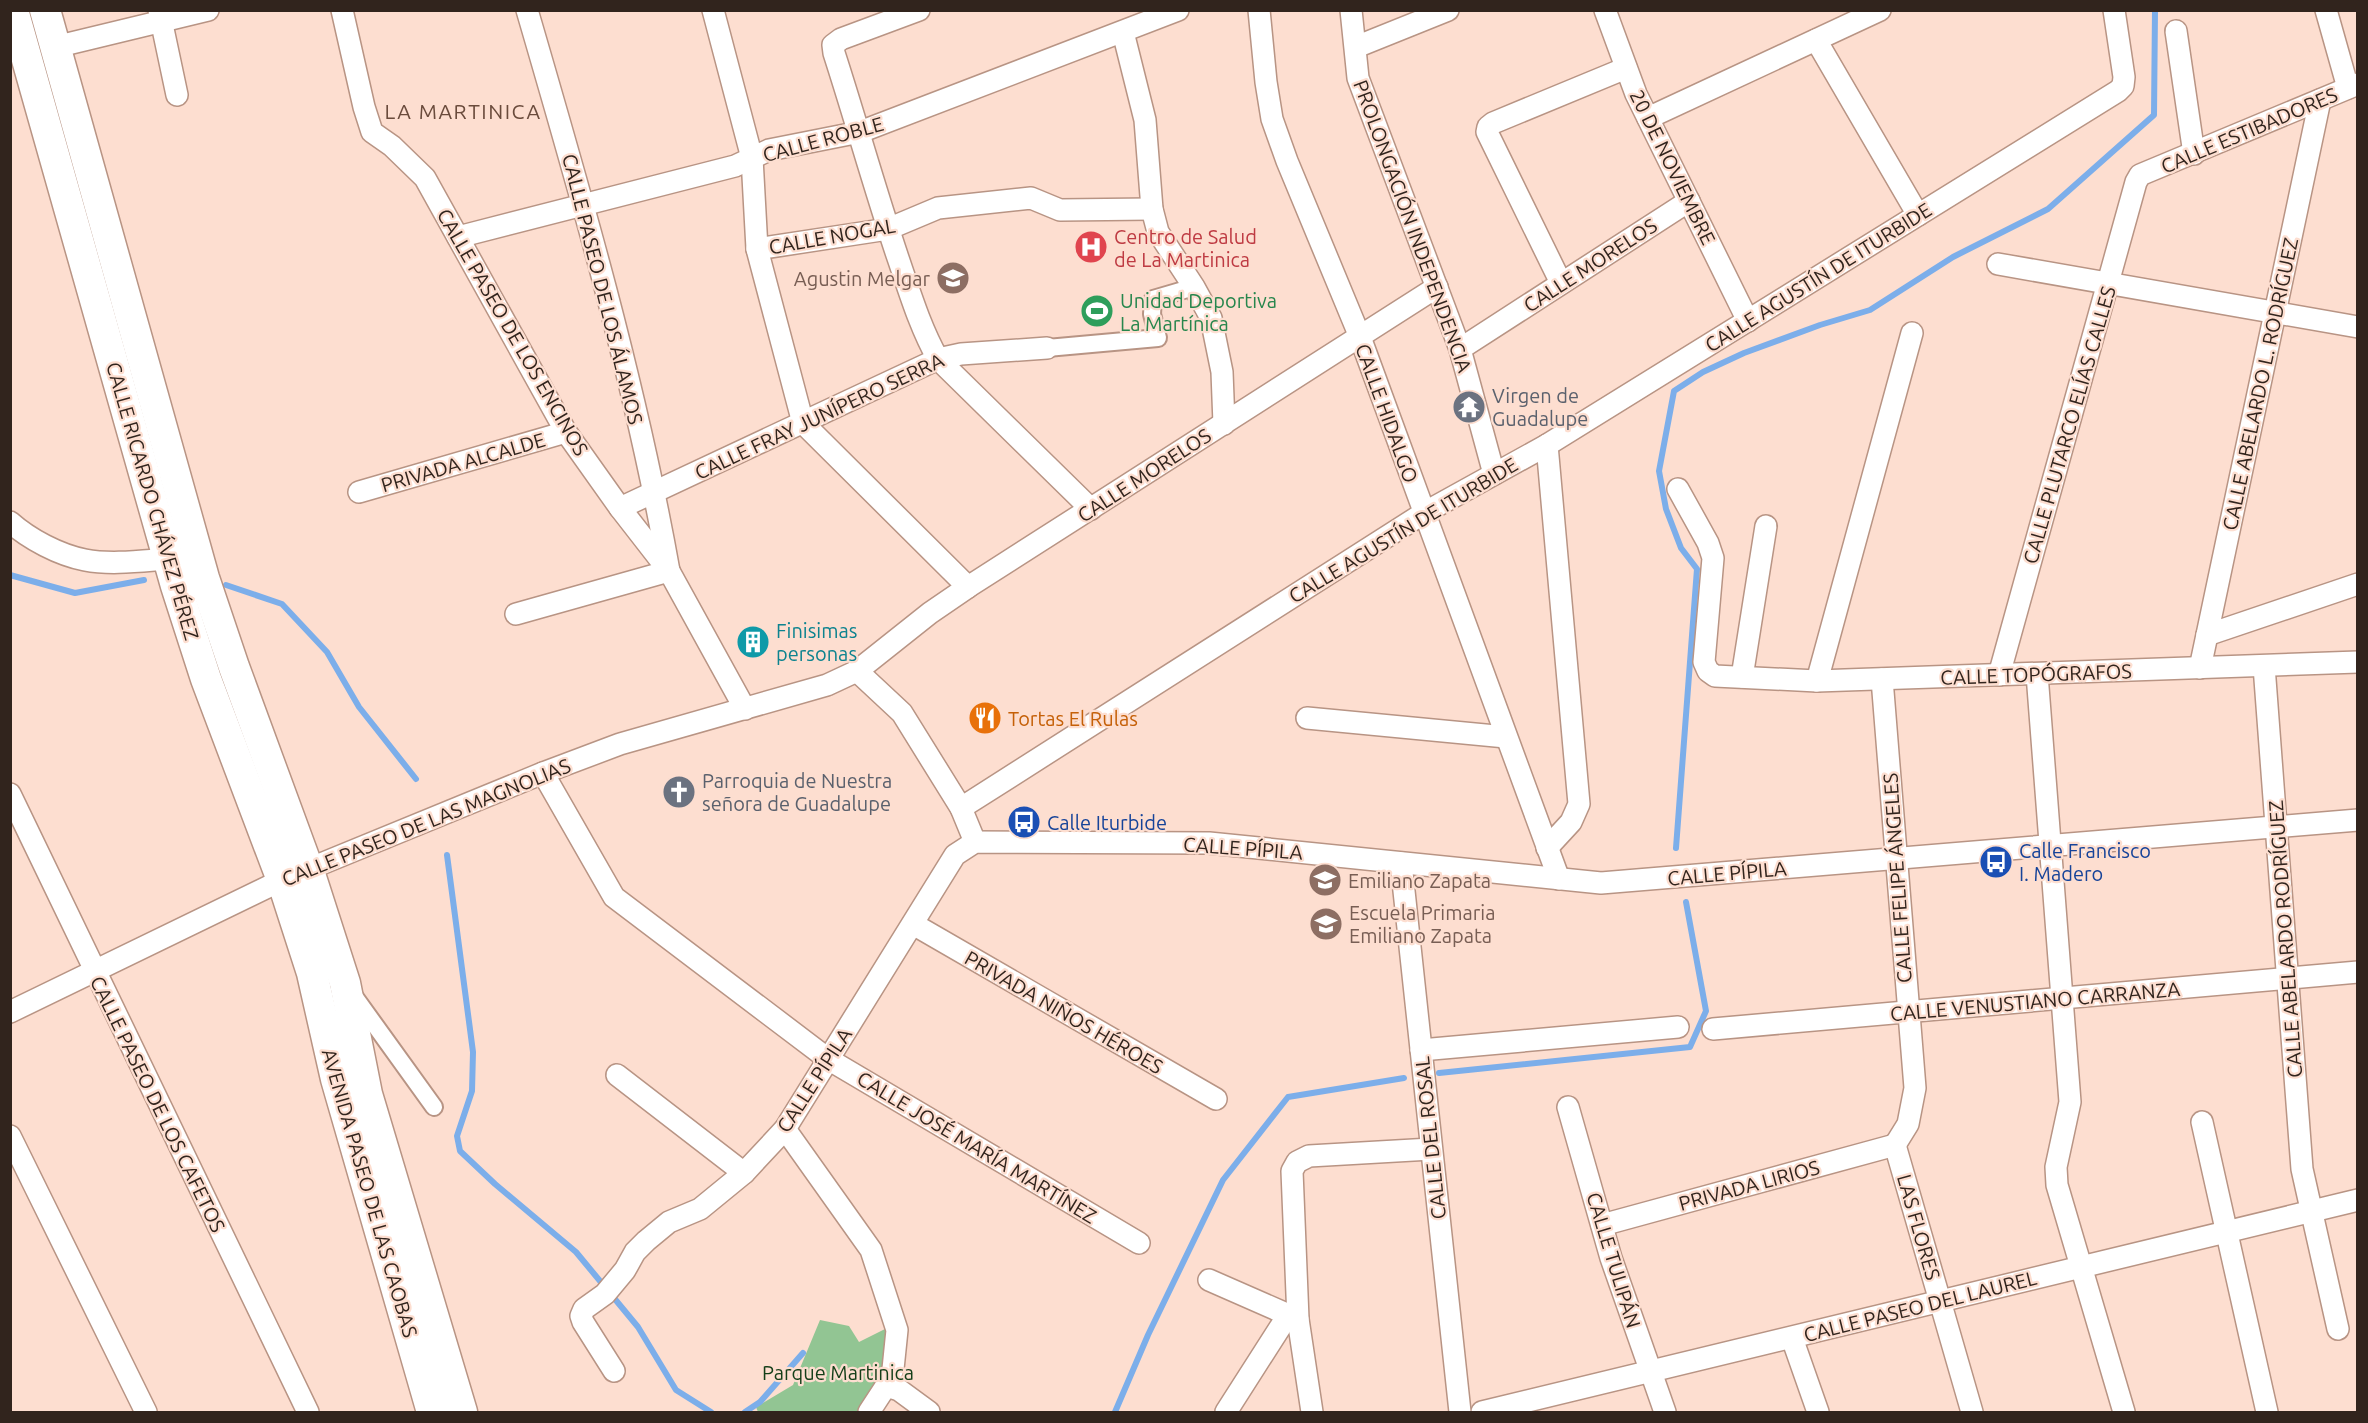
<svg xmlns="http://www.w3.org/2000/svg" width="2368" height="1423" viewBox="0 0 2368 1423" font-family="Ubuntu,sans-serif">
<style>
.green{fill:#92c593}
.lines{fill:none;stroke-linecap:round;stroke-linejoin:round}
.stream{stroke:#7caeea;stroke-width:6}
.pedestrian-casing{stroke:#b89484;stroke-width:20}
.minor-casing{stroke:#b89484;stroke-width:24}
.secondary-casing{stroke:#b89484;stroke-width:33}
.pedestrian{stroke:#fff;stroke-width:16}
.minor{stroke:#fff;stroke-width:21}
.secondary{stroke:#fff;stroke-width:30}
.labels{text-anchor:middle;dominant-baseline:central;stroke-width:4.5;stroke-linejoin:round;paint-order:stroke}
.street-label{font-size:20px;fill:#31241d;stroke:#fdded0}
.health-label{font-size:20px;fill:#be3a42;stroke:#fdded0;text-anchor:start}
.education-label{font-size:20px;fill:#785e54;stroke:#fdded0;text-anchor:start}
.leisure-label{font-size:20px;fill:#27864d;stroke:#fdded0;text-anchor:start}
.worship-label{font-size:20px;fill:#5b616d;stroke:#fdded0;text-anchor:start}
.culture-label{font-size:20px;fill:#0d838f;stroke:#fdded0;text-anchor:start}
.food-label{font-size:20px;fill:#c56008;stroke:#fdded0;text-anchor:start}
.transit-label{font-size:20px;fill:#164399;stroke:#fdded0;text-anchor:start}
.park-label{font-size:20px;fill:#143e18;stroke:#fdded0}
.neighbourhood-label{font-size:21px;letter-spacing:1.5px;fill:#6a4b3c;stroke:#fdded0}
</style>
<rect width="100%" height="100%" fill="#fdded0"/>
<polygon class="green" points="820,1320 849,1326 859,1342 885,1329 890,1347 887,1365 858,1412 758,1412 756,1407 793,1385"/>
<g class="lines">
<g class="stream">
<polyline points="10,575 75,593 144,580"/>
<polyline points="226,585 282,604 327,652 359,707 416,779"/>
<polyline points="1676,848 1697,569 1681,548 1666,509 1659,471 1674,391 1703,372 1744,353 1820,325 1870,310 1953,257 2048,209 2154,115 2155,10"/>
<polyline points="447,855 473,1052 472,1091 457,1136 460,1151 495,1184 576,1252 638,1327 676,1390 711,1412"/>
<polyline points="1439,1073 1690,1047 1706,1011 1686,902"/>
<polyline points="745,1412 760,1402 803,1353"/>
<polyline points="1115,1412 1148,1335 1223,1180 1288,1097 1404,1078"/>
</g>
<defs>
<g id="pedestrian">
<polyline points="1047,348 1158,338 1152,314 1153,299 1194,287"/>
<polyline points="354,996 434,1107"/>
</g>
<g id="minor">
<polyline points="159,10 177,95"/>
<polyline points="342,10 364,107 372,132 392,146 425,178 566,432 620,508 669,571 745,709"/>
<polyline points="713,10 752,158 757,249 803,423 968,587"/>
<path d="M 919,10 L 841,39 L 833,45 L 834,53 C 856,121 875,190 898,258 C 910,293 920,327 938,359 L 1091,509"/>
<polyline points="1259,10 1266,82 1272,119 1287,161 1360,337 1559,879"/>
<polyline points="1351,10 1358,78 1460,349 1494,474"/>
<polyline points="1605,10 1636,94 1748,321"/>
<polyline points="2326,10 2348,88"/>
<polyline points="2176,31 2194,154"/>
<polyline points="1123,32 1145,120 1152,209 1158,232 1194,287 1211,318 1222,372 1224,424"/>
<polyline points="1816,40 1918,215"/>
<polyline points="55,47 208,10"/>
<polyline points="1356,47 1448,10"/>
<polyline points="1648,118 1880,10"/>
<polyline points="458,237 735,166 769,150 860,132 1178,10"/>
<polyline points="757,249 888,229 938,208 1031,198 1060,210 1152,209"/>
<polyline points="1998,264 2358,327"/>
<polyline points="1561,283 1487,132 1488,127 1493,123 1626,68"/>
<polyline points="1460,349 1689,201"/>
<polyline points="1678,489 1708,543 1713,558 1704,662 1708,671 1715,676 1817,681 2358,662"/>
<polyline points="359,492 566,432"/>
<polyline points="620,508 938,359 961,354 1047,348"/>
<path d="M 10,522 C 29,539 59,555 85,560 C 111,565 141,561 168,559"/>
<path d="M 516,614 L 669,571 C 635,381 581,195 527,10"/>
<polyline points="2207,635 2358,584"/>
<polyline points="2264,666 2302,1169 2338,1329"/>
<polyline points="2200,668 2320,100"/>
<polyline points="857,671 902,713 961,808 975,842"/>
<polyline points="2037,674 2070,1102 2056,1167 2057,1185 2124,1412"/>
<polyline points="1999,675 2136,182 2140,175 2358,84"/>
<polyline points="1742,677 1766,526"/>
<polyline points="1882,679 1915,1088 1908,1124 1895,1145"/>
<polyline points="1817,681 1912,333"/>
<polyline points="1307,718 1506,737"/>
<polyline points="543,773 614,897 828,1059 1139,1243"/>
<polyline points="10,794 308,1412"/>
<polyline points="961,808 1424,513 1547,445 2118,91 2123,86 2124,77 2114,10"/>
<polyline points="1547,848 1571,822 1579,804 1547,445"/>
<polyline points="1401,863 1460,1412"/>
<polyline points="913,924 1216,1099"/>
<polyline points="10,1012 282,880 543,773 620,744 827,685 857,671 930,613 968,587 1437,287"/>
<polyline points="1713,1029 2358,972"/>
<polyline points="1421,1050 1678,1027"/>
<polyline points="617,1075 744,1173"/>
<polyline points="1568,1107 1611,1258 1665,1412"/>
<polyline points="2202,1122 2267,1412"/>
<polyline points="785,1129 871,1250 897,1330 893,1369 886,1386 869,1412"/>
<polyline points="10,1136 146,1412"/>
<polyline points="1895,1145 1972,1412"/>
<polyline points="1602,1225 1895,1145"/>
<polyline points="1209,1280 1298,1319"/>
<polyline points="1792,1338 1818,1412"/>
<polyline points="614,1371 583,1322 581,1316 584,1309 605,1294 625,1270 635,1252 646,1241 669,1222 700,1209 744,1173 785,1129 955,855 975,842 1209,843 1601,883 2358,820"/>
<polyline points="886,1386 899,1390 929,1412"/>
<polyline points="1226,1412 1288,1315"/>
<polyline points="1312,1412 1298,1319 1292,1171 1297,1162 1309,1156 1431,1149"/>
<polyline points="1482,1412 2358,1200"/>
</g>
<g id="secondary">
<polyline points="13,10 176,586 206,679 282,880 312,973 336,1079 432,1412"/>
<polyline points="45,10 204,578 234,667 309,871 345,983 367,1094 462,1412"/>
</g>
</defs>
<use href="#pedestrian" class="pedestrian-casing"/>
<use href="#minor" class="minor-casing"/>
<use href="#secondary" class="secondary-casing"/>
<use href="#pedestrian" class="pedestrian"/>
<use href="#minor" class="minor"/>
<use href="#secondary" class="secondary"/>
</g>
<defs>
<symbol id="hospital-disc" viewBox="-11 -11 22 22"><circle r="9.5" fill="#e0444e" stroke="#fdded0"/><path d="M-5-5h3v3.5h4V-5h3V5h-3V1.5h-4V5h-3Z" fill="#fff"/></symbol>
<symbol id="school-disc" viewBox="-11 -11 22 22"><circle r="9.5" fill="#8d6e63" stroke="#fdded0"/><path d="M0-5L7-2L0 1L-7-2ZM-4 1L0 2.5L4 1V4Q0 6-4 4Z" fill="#fff"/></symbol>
<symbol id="stadium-disc" viewBox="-11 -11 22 22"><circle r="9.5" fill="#2e9e5b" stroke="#fdded0"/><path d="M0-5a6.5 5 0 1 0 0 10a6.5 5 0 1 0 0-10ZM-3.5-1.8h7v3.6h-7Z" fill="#fff"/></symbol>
<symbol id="temple-disc" viewBox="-11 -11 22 22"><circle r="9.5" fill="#6b7280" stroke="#fdded0"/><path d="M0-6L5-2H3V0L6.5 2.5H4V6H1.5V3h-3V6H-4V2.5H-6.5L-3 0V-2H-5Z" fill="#fff"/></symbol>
<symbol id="building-disc" viewBox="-11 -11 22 22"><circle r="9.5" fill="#0f9aa8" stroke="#fdded0"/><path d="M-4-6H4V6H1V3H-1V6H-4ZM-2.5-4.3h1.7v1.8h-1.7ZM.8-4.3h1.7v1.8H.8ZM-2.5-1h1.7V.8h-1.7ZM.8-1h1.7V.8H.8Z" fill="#fff"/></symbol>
<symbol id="restaurant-disc" viewBox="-11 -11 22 22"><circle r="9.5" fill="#e8710a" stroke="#fdded0"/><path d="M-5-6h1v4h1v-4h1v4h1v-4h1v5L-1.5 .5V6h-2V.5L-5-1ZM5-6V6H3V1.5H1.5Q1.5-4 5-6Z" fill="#fff"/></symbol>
<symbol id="church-disc" viewBox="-11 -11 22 22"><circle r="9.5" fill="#6b7280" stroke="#fdded0"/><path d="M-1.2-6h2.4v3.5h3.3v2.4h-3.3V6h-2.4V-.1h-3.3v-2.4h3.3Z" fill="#fff"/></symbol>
<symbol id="bus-disc" viewBox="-11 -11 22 22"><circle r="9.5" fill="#1a4fb4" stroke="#fdded0"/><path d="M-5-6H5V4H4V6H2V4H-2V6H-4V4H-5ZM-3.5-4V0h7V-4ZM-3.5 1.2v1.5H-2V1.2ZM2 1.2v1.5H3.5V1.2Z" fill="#fff"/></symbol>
</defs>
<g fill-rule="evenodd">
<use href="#hospital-disc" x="1072" y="228" width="38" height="38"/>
<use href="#school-disc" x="934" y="259" width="38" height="38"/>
<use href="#stadium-disc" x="1078" y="292" width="38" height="38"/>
<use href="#temple-disc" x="1450" y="388" width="38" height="38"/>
<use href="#building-disc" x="734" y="623" width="38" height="38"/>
<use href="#restaurant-disc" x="966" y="699" width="38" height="38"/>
<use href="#church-disc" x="660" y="773" width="38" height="38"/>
<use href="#bus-disc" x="1005" y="803" width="38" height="38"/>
<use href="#bus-disc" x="1977" y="843" width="38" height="38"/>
<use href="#school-disc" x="1306" y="861" width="38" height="38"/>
<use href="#school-disc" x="1307" y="905" width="38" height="38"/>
</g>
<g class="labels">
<g class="street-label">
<text transform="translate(2249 130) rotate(-23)">CALLE ESTIBADORES</text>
<text transform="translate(823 139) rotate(-15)">CALLE ROBLE</text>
<text transform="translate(1673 167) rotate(64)">20 DE NOVIEMBRE</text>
<text transform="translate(1413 226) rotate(70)">PROLONGACIÓN INDEPENDENCIA</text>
<text transform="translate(832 236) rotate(-10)">CALLE NOGAL</text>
<text transform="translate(1590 265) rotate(-33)">CALLE MORELOS</text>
<text transform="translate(1818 277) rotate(-32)">CALLE AGUSTÍN DE ITURBIDE</text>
<text transform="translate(603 289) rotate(76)">CALLE PASEO DE LOS ÁLAMOS</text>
<text transform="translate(513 332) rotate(60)">CALLE PASEO DE LOS ENCINOS</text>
<text transform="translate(2260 384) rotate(-78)">CALLE ABELARDO L. RODRÍGUEZ</text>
<text transform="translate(1387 413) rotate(70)">CALLE HIDALGO</text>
<text transform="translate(819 416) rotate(-25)">CALLE FRAY JUNÍPERO SERRA</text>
<text transform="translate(2069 425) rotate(-74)">CALLE PLUTARCO ELÍAS CALLES</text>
<text transform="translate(463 462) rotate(-16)">PRIVADA ALCALDE</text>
<text transform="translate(1144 475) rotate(-33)">CALLE MORELOS</text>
<text transform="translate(153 501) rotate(74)">CALLE RICARDO CHÁVEZ PÉREZ</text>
<text transform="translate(1403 530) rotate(-31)">CALLE AGUSTÍN DE ITURBIDE</text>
<text transform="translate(2036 674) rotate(-2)">CALLE TOPÓGRAFOS</text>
<text transform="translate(426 822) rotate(-22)">CALLE PASEO DE LAS MAGNOLIAS</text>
<text transform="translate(1243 848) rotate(4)">CALLE PÍPILA</text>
<text transform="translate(1727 873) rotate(-5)">CALLE PÍPILA</text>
<text transform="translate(1897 878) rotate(-94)">CALLE FELIPE ÁNGELES</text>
<text transform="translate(2285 939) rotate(-94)">CALLE ABELARDO RODRÍGUEZ</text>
<text transform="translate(2035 1001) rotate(-5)">CALLE VENUSTIANO CARRANZA</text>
<text transform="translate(1064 1012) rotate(30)">PRIVADA NIÑOS HÉROES</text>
<text transform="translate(814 1080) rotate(-57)">CALLE PÍPILA</text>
<text transform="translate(158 1104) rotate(64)">CALLE PASEO DE LOS CAFETOS</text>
<text transform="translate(1430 1138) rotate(-96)">CALLE DEL ROSAL</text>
<text transform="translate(977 1147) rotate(31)">CALLE JOSÉ MARÍA MARTÍNEZ</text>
<text transform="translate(1749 1185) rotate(-15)">PRIVADA LIRIOS</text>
<text transform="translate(370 1193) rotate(74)">AVENIDA PASEO DE LAS CAOBAS</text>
<text transform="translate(1919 1227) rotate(74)">LAS FLORES</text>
<text transform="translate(1614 1260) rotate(73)">CALLE TULIPÁN</text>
<text transform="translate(1920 1306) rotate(-14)">CALLE PASEO DEL LAUREL</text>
</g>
<g class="health-label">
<text x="1114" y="236">Centro de Salud<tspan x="1114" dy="23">de La Martinica</tspan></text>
</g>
<g class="education-label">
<text x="930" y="278" text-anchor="end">Agustin Melgar</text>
<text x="1348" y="880">Emiliano Zapata</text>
<text x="1349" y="912">Escuela Primaria<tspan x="1349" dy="23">Emiliano Zapata</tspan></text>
</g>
<g class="leisure-label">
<text x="1120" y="300">Unidad Deportiva<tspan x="1120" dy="23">La Martínica</tspan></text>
</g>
<g class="worship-label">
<text x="1492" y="395">Virgen de<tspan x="1492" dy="23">Guadalupe</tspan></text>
<text x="702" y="780">Parroquia de Nuestra<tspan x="702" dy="23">señora de Guadalupe</tspan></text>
</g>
<g class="culture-label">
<text x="776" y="630">Finisimas<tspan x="776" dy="23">personas</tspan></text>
</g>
<g class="food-label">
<text x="1008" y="718">Tortas El Rulas</text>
</g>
<g class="transit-label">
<text x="1047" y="822">Calle Iturbide</text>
<text x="2019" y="850">Calle Francisco<tspan x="2019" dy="23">I. Madero</tspan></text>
</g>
<g class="park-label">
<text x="838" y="1372">Parque Martinica</text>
</g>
<g class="neighbourhood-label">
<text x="463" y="111">LA MARTINICA</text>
</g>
</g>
<rect width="2368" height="1423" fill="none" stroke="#31241d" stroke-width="24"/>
</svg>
